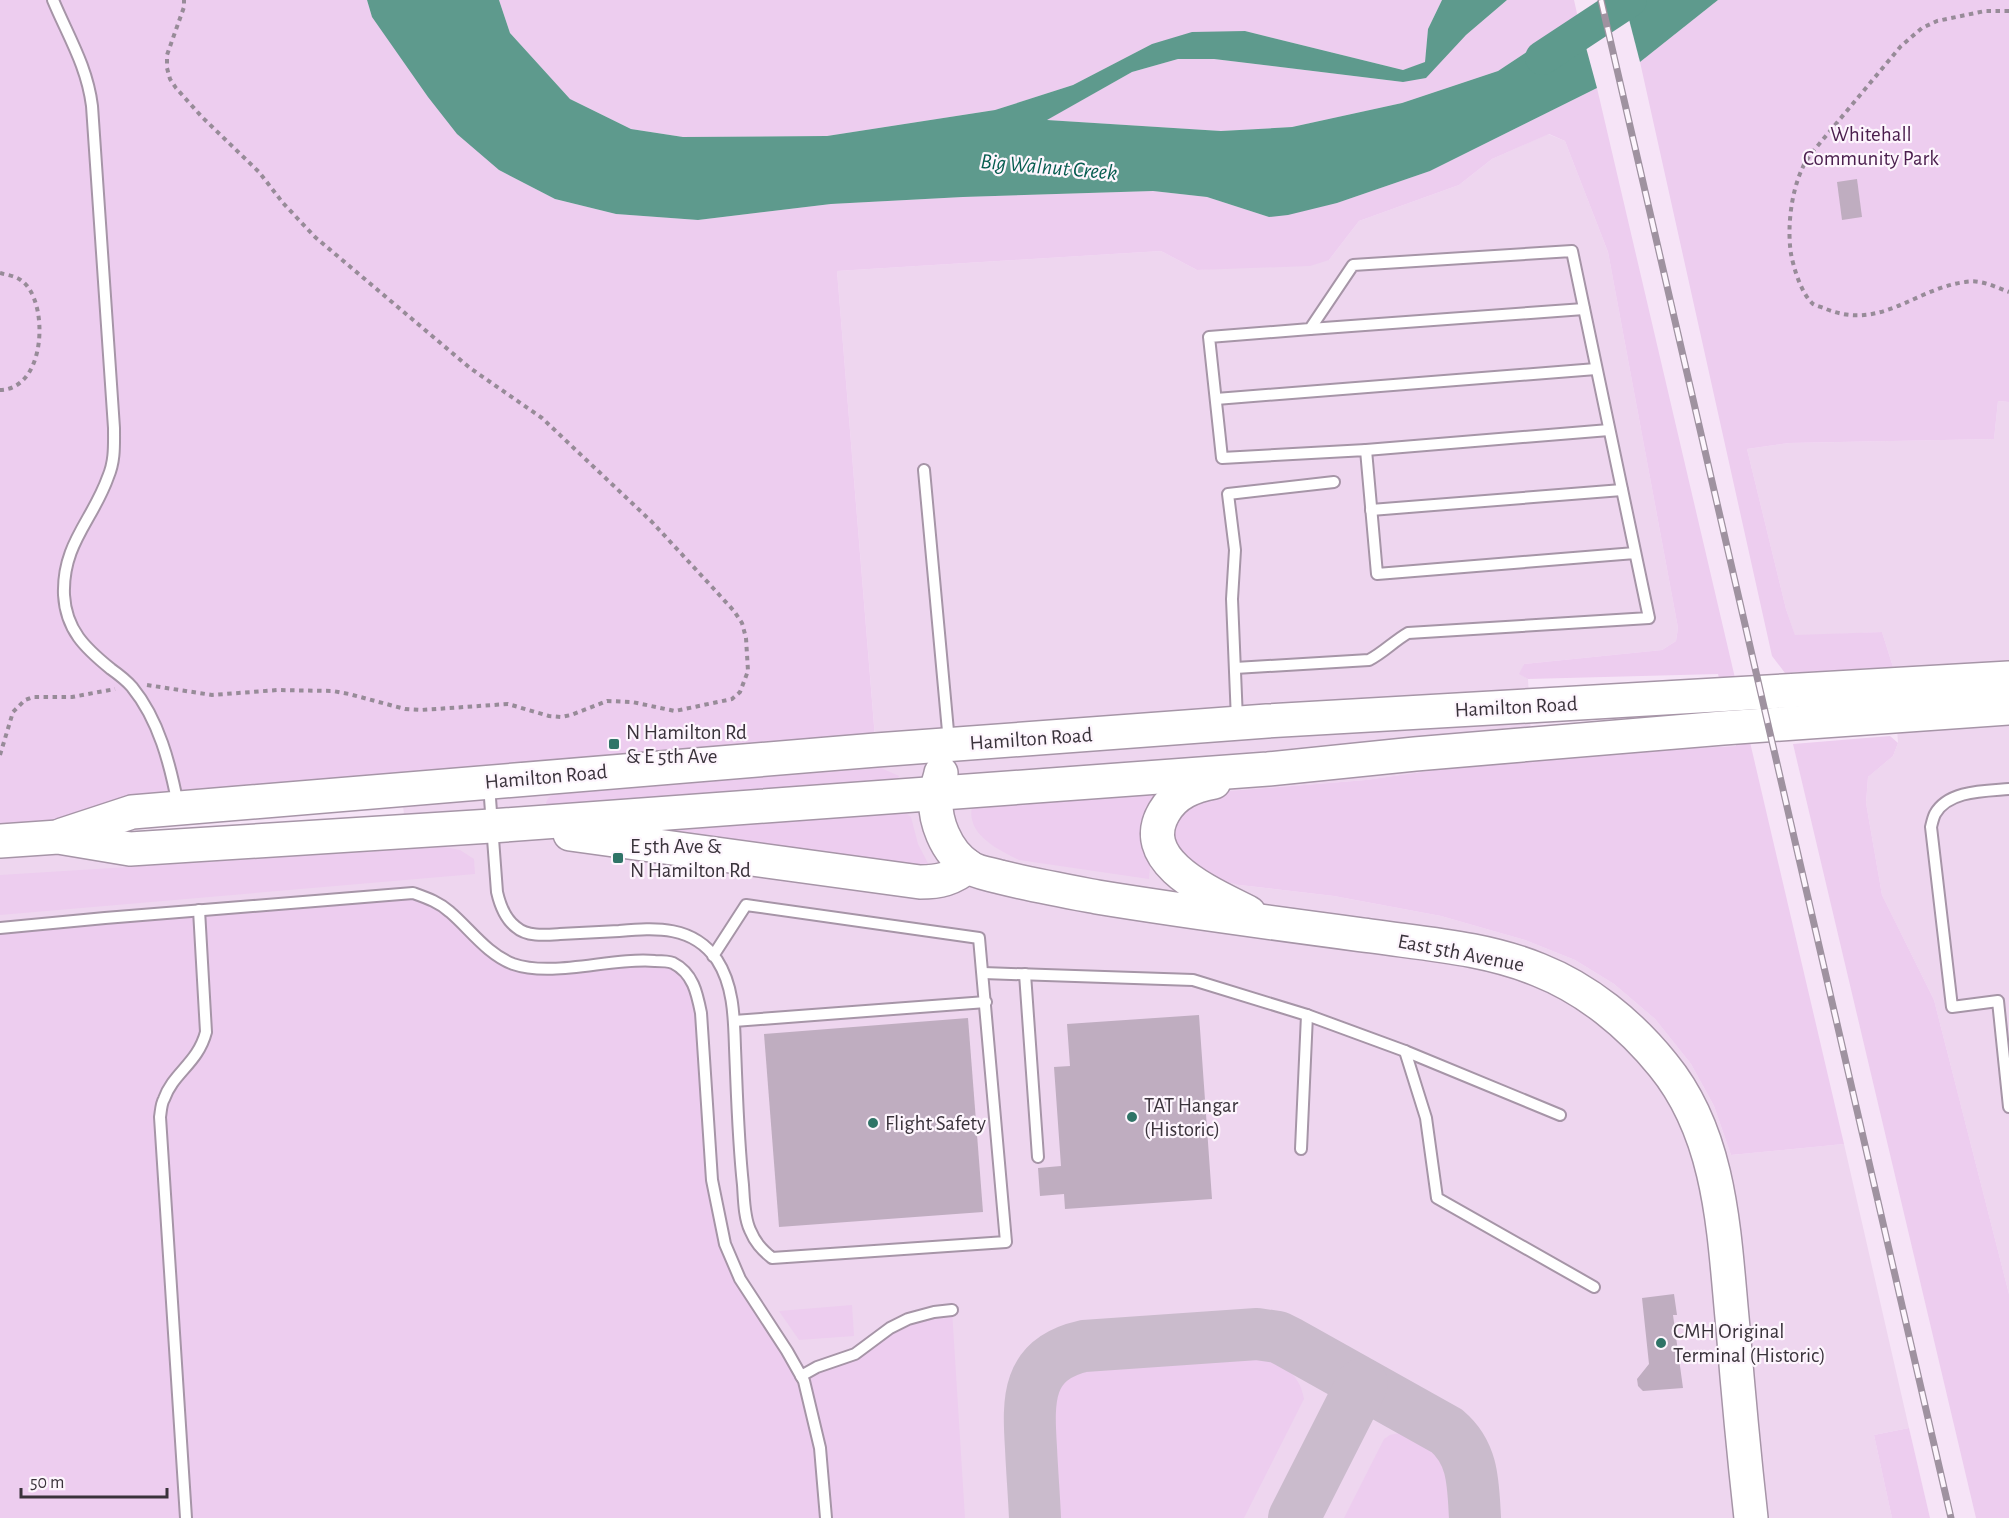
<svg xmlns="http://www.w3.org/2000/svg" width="2009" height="1518" viewBox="0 0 2009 1518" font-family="'Alegreya Sans',sans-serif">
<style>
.built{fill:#eed6ef}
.green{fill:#edcdef}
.water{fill:#5e9a8d}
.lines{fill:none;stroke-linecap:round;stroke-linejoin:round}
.river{stroke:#5e9a8d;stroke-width:34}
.taxiway{stroke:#cabbcc;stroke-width:52}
.building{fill:#bfadc0}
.lane-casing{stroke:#a695a7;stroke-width:14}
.primary-casing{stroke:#a695a7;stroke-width:36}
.path{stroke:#978b98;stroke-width:4;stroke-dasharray:4.5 4.5;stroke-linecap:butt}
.lane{stroke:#fff;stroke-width:10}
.primary{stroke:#fff;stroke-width:33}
.rail-casing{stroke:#9f92a0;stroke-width:7}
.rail{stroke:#fdf5fd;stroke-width:4.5;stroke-dasharray:14;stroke-linecap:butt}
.poi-dot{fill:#2f7467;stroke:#fdf5fd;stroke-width:2}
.labels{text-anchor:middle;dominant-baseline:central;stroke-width:4.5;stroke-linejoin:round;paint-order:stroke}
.park-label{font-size:21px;fill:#4b1f4e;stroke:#fdf5fd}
.street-label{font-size:21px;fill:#3a333b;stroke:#fdf5fd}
.poi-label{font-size:21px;fill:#3a333b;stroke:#fdf5fd;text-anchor:start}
.water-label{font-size:22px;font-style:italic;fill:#065d50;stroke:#fdf5fd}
</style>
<rect width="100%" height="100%" fill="#f6e4f7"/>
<g class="built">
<polygon points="1548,134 1565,141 1608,252 1678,628 1676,641 1662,650 1524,664 1520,674 1528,679 1532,756 1366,780 1215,792 1240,885 1334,896 1441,916 1525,940 1575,960 1614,984 1655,1019 1691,1064 1714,1106 1731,1155 1844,1144 1909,1428 1874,1435 1892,1518 0,1518 0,841 406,831 401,789 876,749 837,271 1161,251 1197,270 1329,260 1359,221 1459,185 1492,159"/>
<polygon points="1998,401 2009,402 2009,1294 1934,1000 1882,895 1866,803 1868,777 1893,756 1898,743 1893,667 1882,632 1795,636 1786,609 1747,449 1789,443 1994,439"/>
</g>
<g class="green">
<polygon points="0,0 367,0 372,17 499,170 555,199 616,214 698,220 831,204 963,197 1153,191 1207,197 1269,217 1337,203 1430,171 1597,88 1844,1144 1731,1155 1714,1106 1691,1064 1655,1019 1614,984 1575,960 1525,940 1441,916 1334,896 1240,885 1205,877 1177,848 1174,831 1176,820 1193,802 1215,792 1366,780 1532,756 1736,746 1718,674 1528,679 1519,674 1524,664 1662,650 1676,641 1678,628 1608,252 1565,141 1549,134 1492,159 1459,185 1359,221 1329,260 1310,266 1197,270 1161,251 837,271 876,750 0,841"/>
<polygon points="499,0 1442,0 1428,29 1425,63 1403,70 1245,31 1152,44 1073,85 995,110 827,136 683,137 631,129 570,99 510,33"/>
<polygon points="1507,0 1574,0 1578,18 1498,71 1402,103 1292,127 1221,131 1046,120 1132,72 1178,59 1214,59 1403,82 1466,35"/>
<polygon points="1718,0 2009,0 2009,402 1998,401 1994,439 1789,443 1747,449 1786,609 1795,635 1882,632 1893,667 1785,673 1772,656 1640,62"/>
<polygon points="1890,736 1898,743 1893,756 1868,777 1866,803 1882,895 1934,1000 2009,1294 2009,1518 1976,1518 1793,744"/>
<path d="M 881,768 L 899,776 L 897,783 L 546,810 C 545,801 547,798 555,793 Z"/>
<path d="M 1165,785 L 1146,849 L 1150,868 L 1149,879 L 1019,860 C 998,850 966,834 972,807 Z"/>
<polygon points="898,807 911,817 918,844 931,869 664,831 664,825"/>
<polygon points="445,847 460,850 474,859 475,874 0,915 0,875"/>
<polygon points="385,895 433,900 496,954 541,969 671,962 697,989 712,1180 725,1244 801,1376 855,1354 890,1328 952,1310 965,1518 0,1518 0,928"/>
<polygon points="852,1305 854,1336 799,1340 779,1311"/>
<path d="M 1262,1357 C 1285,1365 1300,1375 1304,1399 L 1244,1518 L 1055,1518 C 1053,1488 1042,1407 1053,1383 C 1056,1375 1063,1372 1070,1369 L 1217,1358 Z"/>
<polygon points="1909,1428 1930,1518 1892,1518 1874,1435"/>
<path d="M 1399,1433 C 1454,1433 1455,1476 1458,1518 L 1344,1518 L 1384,1439 L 1390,1435 Z"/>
</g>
<g class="water">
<polygon points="367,0 499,0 510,33 570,99 631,129 683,137 827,136 995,110 1073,85 1152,44 1192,32 1245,31 1403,70 1425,62 1428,29 1442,0 1507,0 1466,35 1426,78 1403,82 1214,59 1178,59 1132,72 1047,120 1221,131 1292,127 1402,103 1498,71 1578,18 1597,88 1430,171 1337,203 1288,215 1269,217 1207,197 1153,191 963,197 831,204 698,220 616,214 555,199 499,170 457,134 428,97 372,17"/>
<polygon points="1624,0 1718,0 1640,62"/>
</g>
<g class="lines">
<polyline class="river" points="1542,58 1630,0"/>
<g class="taxiway">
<path d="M 1035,1518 C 1034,1495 1032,1471 1031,1448 C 1028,1400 1026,1359 1084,1346 L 1257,1334 L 1278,1337 L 1288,1342 L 1447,1431 C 1474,1454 1473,1485 1475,1518"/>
<polyline points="1294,1518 1362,1384"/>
</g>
</g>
<g class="building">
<polygon points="1857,179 1862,217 1842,220 1837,182"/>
<polygon points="1199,1015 1212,1199 1065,1209 1064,1194 1040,1196 1038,1168 1061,1166 1054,1067 1070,1066 1067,1024"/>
<polygon points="968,1018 983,1212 779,1227 764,1034"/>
<polygon points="1674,1294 1677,1315 1673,1315 1683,1388 1643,1391 1638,1386 1637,1379 1649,1364 1642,1298"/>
</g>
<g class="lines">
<defs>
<g id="lane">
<path d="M 53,0 C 68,36 87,66 92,106 L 114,428 C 114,445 115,461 108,477 C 93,520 62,544 64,595 C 66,630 85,648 111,669 C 118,674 126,680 132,687 C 159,720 170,764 178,805"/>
<polyline points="1310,329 1584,309"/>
<polyline points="1216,399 1596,369"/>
<polyline points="1366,450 1609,430"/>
<polyline points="924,470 949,742"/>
<polyline points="1371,510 1622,490"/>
<path d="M 1235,668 L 1369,660 C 1383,653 1394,641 1408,633 L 1649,618 C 1623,496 1597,374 1572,251 L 1353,265 L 1310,329 L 1209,337 L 1222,458 L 1366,450 L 1377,574 L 1635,553"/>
<polyline points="1237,720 1232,599 1235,550 1228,494 1334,482"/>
<path d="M 489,785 L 497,892 C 500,905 505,919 516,927 C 527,937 546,935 560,934 C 579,933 599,932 619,931 C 656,928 693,925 717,960 C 734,986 734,1019 735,1048 C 737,1094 738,1139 743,1185 C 744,1199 744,1217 750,1230 C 755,1242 761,1249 772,1258 L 1006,1242 L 979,938 L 746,905 L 713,956"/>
<path d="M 2009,789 C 1986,791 1948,790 1935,814 C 1933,818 1932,823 1931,827 L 1952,1007 L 1998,1001 L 2009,1107"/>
<path d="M 0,928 L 105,918 L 413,893 C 427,898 439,902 450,912 C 470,929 487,954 513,964 C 553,978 612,957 655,961 C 660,961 668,961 673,963 C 693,973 697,993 701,1013 L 712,1180 L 725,1244 L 740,1279 L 787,1351 L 804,1381 L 820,1448 L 826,1518"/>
<polyline points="983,973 1193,980 1307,1015 1301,1149"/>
<polyline points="1025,974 1038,1157"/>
<polyline points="1307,1015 1405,1051 1560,1115"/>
<polyline points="734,1021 986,1002"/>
<polyline points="1405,1051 1426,1118 1437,1198 1594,1287"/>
<polyline points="801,1376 817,1367 855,1354 890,1328 908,1319 934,1312 952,1310"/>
<path d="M 186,1518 L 160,1117 C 161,1111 161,1104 164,1099 C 173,1073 198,1063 206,1032 L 199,910"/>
</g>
<g id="primary">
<path d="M 941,773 C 940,779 937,786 936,792 C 933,820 946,852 969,867 C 978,873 990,874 1000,877 C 1032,885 1065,891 1097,897 C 1188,912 1280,924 1371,936 C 1427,944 1486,948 1539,970 C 1587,989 1630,1024 1663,1065 C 1723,1138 1724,1238 1733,1328 C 1738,1391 1744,1455 1751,1518"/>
<path d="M 1214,782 C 1193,786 1175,793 1164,812 C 1134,863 1215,895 1249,913"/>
<path d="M 570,834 L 920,882 C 939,882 953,879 968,866"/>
<polyline points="62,835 132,812 876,750 1267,721 2009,678"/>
<polyline points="0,841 58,837 130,849 491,826 1268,769 1415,754 1723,728 2009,708"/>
</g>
</defs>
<use href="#lane" class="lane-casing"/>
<use href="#primary" class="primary-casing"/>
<g class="path">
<path d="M 2009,11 L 1985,11 L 1937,21 L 1922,28 L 1901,46 L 1815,149 C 1810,155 1805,162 1802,169 C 1791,193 1787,228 1791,254 C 1794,269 1801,293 1813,304 C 1816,306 1822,307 1826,309 C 1881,331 1914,289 1965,282 C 1981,279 1995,287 2009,292"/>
<path d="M 0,273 C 7,275 16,276 22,281 C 49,301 47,389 0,390"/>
<polyline points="147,685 212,695 278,690 333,691 349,694 405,709 421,710 508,704 549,716 561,717 571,715 607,701 632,702 675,711 732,699 740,692 748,671 746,638 742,623 734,611 713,588 652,522 542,418 470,368 315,237 283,203 259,172 202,117 176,88 170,79 167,68 167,55 184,7 184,0"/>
<polyline points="0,755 13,712 25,700 33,697 72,697 115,689"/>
</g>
<use href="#lane" class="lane"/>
<use href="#primary" class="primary"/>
<defs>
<polyline id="rail" points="1601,0 1951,1518"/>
</defs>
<use href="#rail" class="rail-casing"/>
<use href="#rail" class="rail"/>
</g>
<g class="poi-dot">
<rect x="608" y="738" width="12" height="12" rx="3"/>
<rect x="612" y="852" width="12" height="12" rx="3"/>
<circle cx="1132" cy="1117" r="6"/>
<circle cx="873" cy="1123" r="6"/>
<circle cx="1661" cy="1343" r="6"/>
</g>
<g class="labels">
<g class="park-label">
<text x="1871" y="134">Whitehall<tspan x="1871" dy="24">Community Park</tspan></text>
</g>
<g class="street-label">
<text transform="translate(1516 707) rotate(-3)">Hamilton Road</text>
<text transform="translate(1031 739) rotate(-4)">Hamilton Road</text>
<text transform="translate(546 777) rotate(-5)">Hamilton Road</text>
<text transform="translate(1461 953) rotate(11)">East 5th Avenue</text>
</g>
<g class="poi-label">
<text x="626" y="732">N Hamilton Rd<tspan x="626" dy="24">&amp; E 5th Ave</tspan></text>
<text x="630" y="846">E 5th Ave &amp;<tspan x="630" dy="24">N Hamilton Rd</tspan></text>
<text x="1144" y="1105">TAT Hangar<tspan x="1144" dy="24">(Historic)</tspan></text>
<text x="885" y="1123">Flight Safety</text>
<text x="1673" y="1331">CMH Original<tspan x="1673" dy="24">Terminal (Historic)</tspan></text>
</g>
<g class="water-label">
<text transform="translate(1049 167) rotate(5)">Big Walnut Creek</text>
</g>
</g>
<path d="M21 1488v9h146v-9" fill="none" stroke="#3a333b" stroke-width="3"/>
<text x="30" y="1488" font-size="18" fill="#3a333b" stroke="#fdf5fd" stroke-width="4.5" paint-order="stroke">50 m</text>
</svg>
